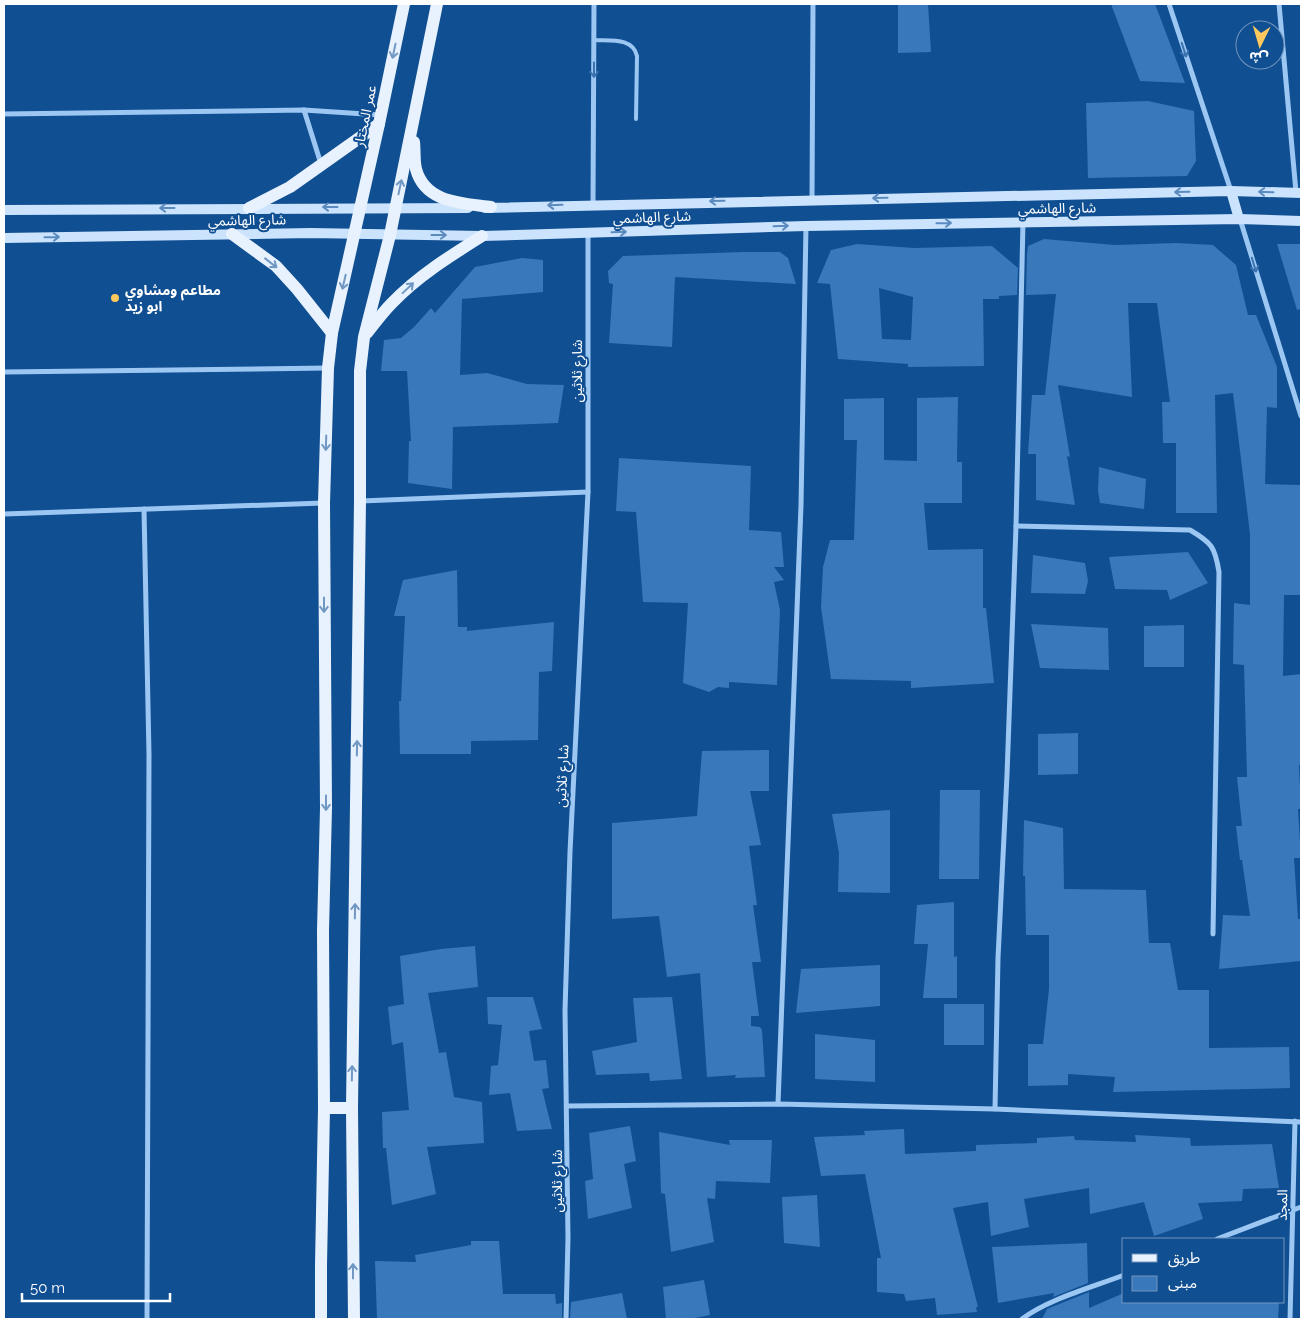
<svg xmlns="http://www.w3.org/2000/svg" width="1305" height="1323" viewBox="0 0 1305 1323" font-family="Raleway,'Noto Sans Arabic',sans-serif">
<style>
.building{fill:#3978ba;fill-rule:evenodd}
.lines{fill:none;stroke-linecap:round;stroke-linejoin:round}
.service{stroke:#9cc7f3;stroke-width:4}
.minor{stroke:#9cc7f3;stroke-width:5}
.secondary{stroke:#cbe3fd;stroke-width:10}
.primary{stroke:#e8f2ff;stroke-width:12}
.oneway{stroke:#3a73af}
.oneway2{stroke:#7198c3}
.oneway3{stroke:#5b8abd}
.poi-dot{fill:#ffc95e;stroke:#104f92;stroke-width:2}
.labels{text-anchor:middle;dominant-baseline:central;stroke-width:4;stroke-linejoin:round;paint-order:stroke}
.street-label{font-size:14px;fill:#fff;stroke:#104f92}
.poi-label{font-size:14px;font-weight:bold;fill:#fff;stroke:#104f92;text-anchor:start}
</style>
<rect width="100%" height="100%" fill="#104f92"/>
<g class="building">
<polygon points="898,4 928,4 931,52 898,53"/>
<polygon points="1111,4 1155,4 1185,83 1140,81"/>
<polygon points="1148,101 1194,111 1196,161 1187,176 1088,178 1086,103"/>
<polygon points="1044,239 1115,245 1176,243 1213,245 1236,265 1248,315 1256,315 1277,367 1277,408 1267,407 1265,484 1301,485 1301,595 1284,595 1283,676 1301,674 1301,765 1299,765 1301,809 1298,809 1301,858 1294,858 1298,919 1301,919 1301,961 1219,969 1223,915 1250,916 1242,860 1240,860 1236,826 1242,826 1237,777 1247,777 1244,665 1233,664 1234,603 1250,605 1250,534 1233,393 1215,395 1217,513 1176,513 1176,443 1163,443 1162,402 1170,402 1157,303 1128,303 1132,397 1058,385 1070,457 1067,456 1075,505 1036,500 1036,454 1028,454 1032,395 1045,395 1056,294 1026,295 1027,254 1028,246"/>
<path d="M 857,244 L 914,248 L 992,246 L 1018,268 L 1017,295 L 999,296 L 999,299 L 983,299 L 984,366 L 908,367 L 908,364 L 838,359 L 830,284 L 817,283 L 831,250 ZM 879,288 L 913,297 L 911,340 L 882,339 Z"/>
<polygon points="1277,244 1301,244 1301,309 1297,310"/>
<polygon points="743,252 780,252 788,258 796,284 675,277 672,347 609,343 613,284 609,283 608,271 623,256"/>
<polygon points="522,258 543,260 543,292 462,299 460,375 487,373 527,384 564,385 558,423 453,427 452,489 408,483 409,441 411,441 407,371 381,371 384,340 401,338 414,327 431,308 435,313 475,267"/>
<polygon points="958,397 957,462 962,462 962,503 924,503 928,550 983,549 983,608 986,608 994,683 911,688 911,681 831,679 821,607 823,567 830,540 854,540 857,440 844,440 844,399 884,398 884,460 917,461 917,398"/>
<polygon points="619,458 751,466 749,530 781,532 784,567 774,567 784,580 774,582 780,610 777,685 729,682 729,688 718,687 709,692 683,683 688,603 643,602 636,512 616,511"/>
<polygon points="1099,467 1146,479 1144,509 1100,503 1098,491"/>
<polygon points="1188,552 1208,583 1170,600 1167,590 1115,589 1109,557"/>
<polygon points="1033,555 1085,563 1088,581 1085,594 1031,593"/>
<polygon points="457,570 458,627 467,627 467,631 554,622 552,671 539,672 538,740 471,741 471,754 400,754 399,701 401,701 405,616 394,616 403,580"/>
<polygon points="1031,624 1108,628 1109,670 1040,668"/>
<polygon points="1184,625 1184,667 1144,667 1144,626"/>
<polygon points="1078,733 1078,774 1038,775 1038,734"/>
<polygon points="769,750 769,791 750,791 761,845 749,846 757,905 753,905 761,962 752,962 759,1016 751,1016 751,1026 760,1027 762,1030 765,1077 735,1078 736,1075 707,1077 700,973 667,977 659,916 612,919 612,823 697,816 702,751"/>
<polygon points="940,790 980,790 979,879 939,879"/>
<polygon points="890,810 890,893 838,892 839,853 832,814"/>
<polygon points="1024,820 1063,828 1064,889 1146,890 1149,943 1170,943 1178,990 1209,990 1209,1048 1289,1047 1290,1088 1113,1092 1115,1077 1068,1074 1068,1085 1028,1086 1028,1044 1043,1044 1049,989 1049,935 1026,935 1025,876 1023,876"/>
<polygon points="954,902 954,957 957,956 957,998 923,998 928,944 914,944 917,905"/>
<polygon points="475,946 478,987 428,993 439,1053 446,1052 454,1097 482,1102 484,1143 427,1147 436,1194 392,1205 386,1148 383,1148 382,1112 409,1110 403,1042 392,1045 388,1007 404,1004 400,956 441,949"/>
<polygon points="880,965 880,1006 796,1013 801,969"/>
<polygon points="487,997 533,997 542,1029 529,1031 534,1061 546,1060 549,1088 542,1089 552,1129 517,1131 510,1093 489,1095 491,1066 498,1065 502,1025 488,1024"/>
<polygon points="672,997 682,1079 650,1081 649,1073 596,1075 592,1051 637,1042 633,998"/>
<rect x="944" y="1004" width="40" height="41"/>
<polygon points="815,1034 875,1040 875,1082 815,1079"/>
<polygon points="630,1126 636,1161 624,1164 632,1208 588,1219 585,1181 593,1179 589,1133"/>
<polygon points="904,1129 905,1154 976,1151 976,1145 1037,1143 1037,1138 1074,1136 1075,1140 1136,1142 1135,1135 1190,1138 1191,1146 1272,1144 1279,1188 1243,1189 1242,1201 1198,1203 1203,1219 1154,1236 1144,1202 1090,1214 1089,1188 1024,1199 1029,1227 991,1236 988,1202 953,1208 978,1307 976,1307 977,1312 937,1315 935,1298 906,1301 904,1294 877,1292 877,1258 881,1258 865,1174 821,1176 814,1137 865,1135 864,1131"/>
<polygon points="659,1132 730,1145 729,1140 772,1140 770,1183 716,1181 715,1199 707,1198 714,1242 671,1252 665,1194 661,1193"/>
<polygon points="817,1195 820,1247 784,1243 782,1197"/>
<polygon points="471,1241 499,1241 503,1294 555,1294 556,1304 562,1303 562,1319 377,1319 375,1261 416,1262 415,1255 471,1245"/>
<polygon points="1087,1243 1088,1283 1053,1297 1054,1293 998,1303 992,1247"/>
<polygon points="704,1280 710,1315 690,1319 666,1319 663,1287"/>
<polygon points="1089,1292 1089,1308 1124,1293 1124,1302 1279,1302 1278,1319 1042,1319 1047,1309"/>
<polygon points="622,1293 627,1319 570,1319 571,1302"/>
</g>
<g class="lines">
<path class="service" d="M 594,40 C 610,41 633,37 637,56 L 636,119"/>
<g class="minor">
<polyline points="1169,4 1231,191"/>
<polyline points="1279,4 1296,192"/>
<polyline points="304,110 321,164"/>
<polyline points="4,114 304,110 380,115"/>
<polyline points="812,199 813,4"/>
<polyline points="593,204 594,4"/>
<polyline points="1240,219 1301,416"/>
<polyline points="4,372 328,368"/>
<polyline points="361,501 588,492"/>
<polyline points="144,509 149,755 147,1319"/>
<polyline points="4,514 323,503"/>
<path d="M 1016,526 L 1190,530 C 1212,543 1215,547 1219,572 L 1213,934"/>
<polyline points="778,1104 801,505 806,226"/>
<polyline points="567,1106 778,1104 995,1109 1301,1122"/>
<polyline points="995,1109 998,958 1007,775 1016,526 1023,222"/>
<polyline points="1217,1239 1301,1207"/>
<polyline points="566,1319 568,1238 565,1010 570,852 588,492 588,233"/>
<path d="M 1022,1319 C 1048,1299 1093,1287 1124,1275"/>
<polyline points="1290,1319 1295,1121"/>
</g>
<g class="secondary">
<polyline points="1231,191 1239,219"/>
<polyline points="485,208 1231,191 1301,193"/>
<polyline points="4,210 468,208"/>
<polyline points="4,238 311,233 482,236 806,226 1239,219 1301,221"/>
</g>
<g class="primary">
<path d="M 414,142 C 415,151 414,161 416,169 C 425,203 462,203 491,207"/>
<polyline points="249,208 290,187 379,124"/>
<polyline points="232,234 276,266 297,289 332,333"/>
<path d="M 367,333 C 375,323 383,312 392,303 C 418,276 450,256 482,236"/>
<polyline points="324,1108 352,1108"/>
<polyline points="321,1319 321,1265 324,1108 323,931 326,808 324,503 328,368 332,333 379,124 404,4"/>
<polyline points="354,1319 352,1108 360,501 360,371 364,337 390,235 437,4"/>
</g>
</g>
<defs><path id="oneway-shaft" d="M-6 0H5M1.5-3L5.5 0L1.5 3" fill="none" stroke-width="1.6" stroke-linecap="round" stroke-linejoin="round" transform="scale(1.25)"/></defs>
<g class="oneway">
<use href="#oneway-shaft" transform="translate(1184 50) rotate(72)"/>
<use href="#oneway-shaft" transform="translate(594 70) rotate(90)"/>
<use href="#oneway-shaft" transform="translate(1254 265) rotate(73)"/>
</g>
<g class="oneway2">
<use href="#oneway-shaft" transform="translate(394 51) rotate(102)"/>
<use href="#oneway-shaft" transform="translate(400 187) rotate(-78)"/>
<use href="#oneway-shaft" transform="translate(271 263) rotate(38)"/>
<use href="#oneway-shaft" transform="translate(344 282) rotate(103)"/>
<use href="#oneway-shaft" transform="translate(408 288) rotate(-43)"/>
<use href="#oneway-shaft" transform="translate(326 443) rotate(92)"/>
<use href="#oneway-shaft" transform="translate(324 605) rotate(90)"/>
<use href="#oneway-shaft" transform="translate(357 748) rotate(-89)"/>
<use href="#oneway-shaft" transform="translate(326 803) rotate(90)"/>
<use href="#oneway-shaft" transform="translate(355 911) rotate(-89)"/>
<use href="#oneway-shaft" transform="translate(352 1073) rotate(-89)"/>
<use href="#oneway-shaft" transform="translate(353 1271) rotate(-90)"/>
</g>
<g class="oneway3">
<use href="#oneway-shaft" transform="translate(1182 192) rotate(179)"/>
<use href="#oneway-shaft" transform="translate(1266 192) rotate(-178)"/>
<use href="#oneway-shaft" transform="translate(880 198) rotate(179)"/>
<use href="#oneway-shaft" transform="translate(717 201) rotate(179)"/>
<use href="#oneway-shaft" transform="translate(555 205) rotate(178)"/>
<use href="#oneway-shaft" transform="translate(330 207) rotate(180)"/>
<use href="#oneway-shaft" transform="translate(167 208) rotate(180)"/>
<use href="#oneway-shaft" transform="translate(944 223) rotate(-1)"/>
<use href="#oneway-shaft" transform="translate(781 226) rotate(-2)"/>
<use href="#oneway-shaft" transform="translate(619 232) rotate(-2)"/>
<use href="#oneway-shaft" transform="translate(439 235)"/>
<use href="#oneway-shaft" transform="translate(52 237) rotate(-1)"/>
</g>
<circle class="poi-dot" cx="115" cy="298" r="5"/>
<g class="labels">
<g class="street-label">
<text transform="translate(365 116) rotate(-78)">عمر المختار</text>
<text transform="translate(1057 208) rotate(-1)">شارع الهاشمي</text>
<text transform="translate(652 217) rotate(-2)">شارع الهاشمي</text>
<text transform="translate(247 220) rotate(-1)">شارع الهاشمي</text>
<text transform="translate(577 371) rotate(-90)">شارع ثلاثين</text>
<text transform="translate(562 776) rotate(-87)">شارع ثلاثين</text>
<text transform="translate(557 1181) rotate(-90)">شارع ثلاثين</text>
<text transform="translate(1282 1205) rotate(-89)">المجد</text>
</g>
<g class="poi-label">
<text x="125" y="290">مطاعم ومشاوي<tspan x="125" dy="16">ابو زيد</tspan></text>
</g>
</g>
<rect width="1305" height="1323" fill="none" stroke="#ffffff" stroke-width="10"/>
<rect x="1122" y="1238" width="162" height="65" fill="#104f92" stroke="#7095be"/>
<rect x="1132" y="1254" width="25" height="8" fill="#e8f2ff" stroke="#7095be"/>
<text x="1168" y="1263" font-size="15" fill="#ffffff">طريق</text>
<rect x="1132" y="1276" width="25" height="15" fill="#3978ba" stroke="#7095be"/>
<text x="1168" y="1288" font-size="15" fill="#ffffff">مبنى</text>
<g transform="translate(1260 45) rotate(185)"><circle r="24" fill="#104f92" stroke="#7095be"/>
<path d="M0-4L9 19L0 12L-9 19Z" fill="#ffc95e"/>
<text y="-8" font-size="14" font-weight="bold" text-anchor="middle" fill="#ffffff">ش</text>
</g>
<path d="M22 1293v8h148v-8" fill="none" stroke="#ffffff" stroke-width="2.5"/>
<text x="30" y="1293" font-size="15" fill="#ffffff" stroke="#104f92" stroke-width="4" paint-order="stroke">50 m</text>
</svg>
